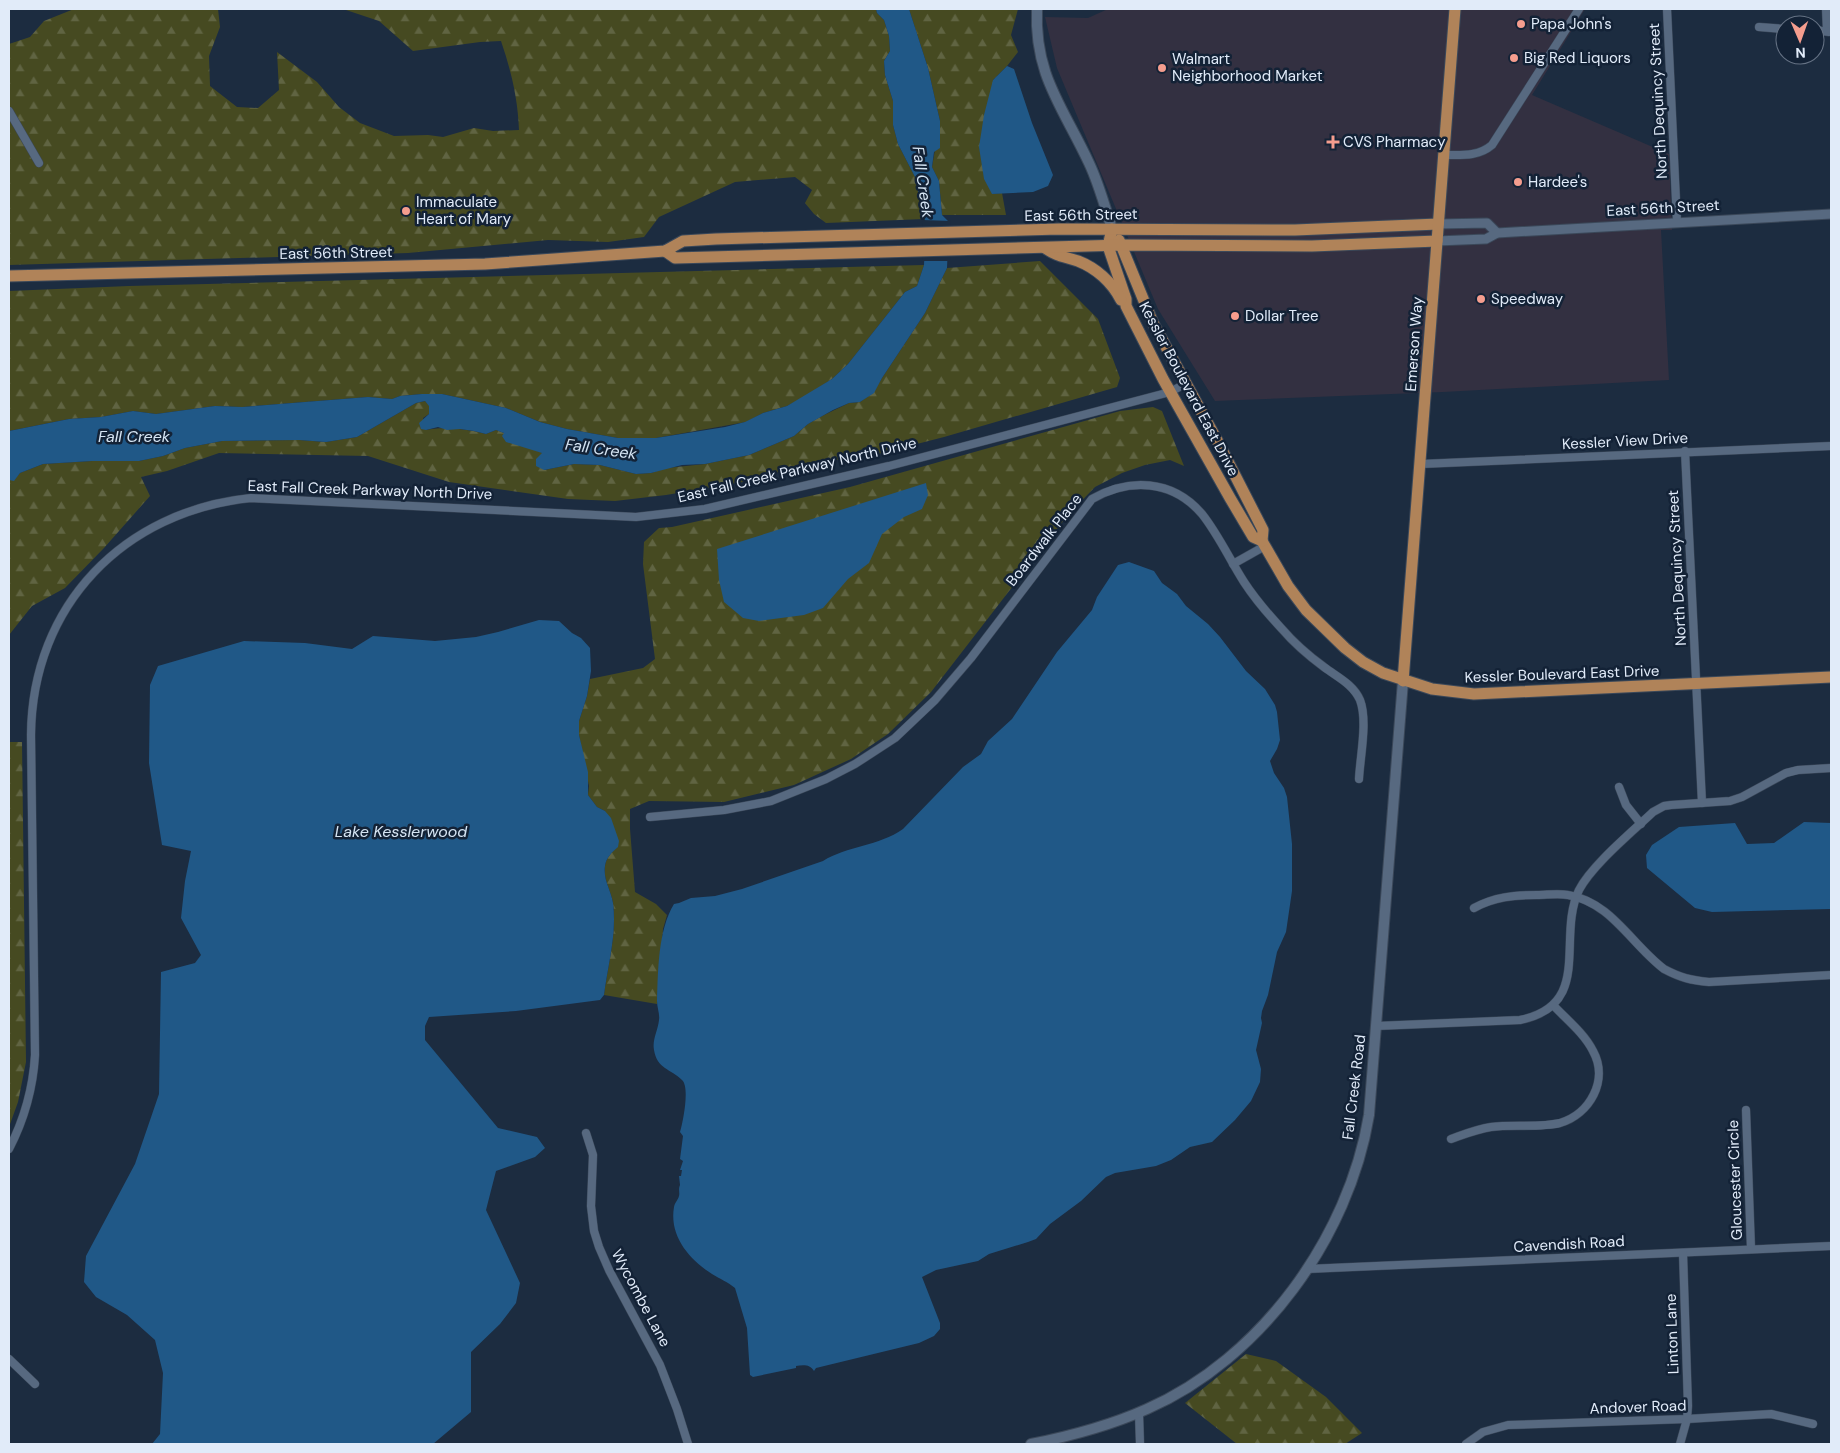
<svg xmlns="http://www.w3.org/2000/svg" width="1840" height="1453" viewBox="0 0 1840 1453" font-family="'DM Sans',sans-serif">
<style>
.commercial{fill:#333041}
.forest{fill:url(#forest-firs)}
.water{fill:#205887}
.pier{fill:#1c2c40}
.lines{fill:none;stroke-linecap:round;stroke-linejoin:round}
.minor-casing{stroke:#3b4859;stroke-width:9}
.tertiary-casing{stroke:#3b4859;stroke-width:11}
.secondary-casing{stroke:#3b4859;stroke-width:12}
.primary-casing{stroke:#3b4859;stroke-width:13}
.minor{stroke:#576980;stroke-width:8}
.tertiary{stroke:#576980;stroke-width:9}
.secondary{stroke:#576980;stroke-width:10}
.primary{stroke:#b08359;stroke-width:11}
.poi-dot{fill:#f59d8e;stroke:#132236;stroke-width:2}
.labels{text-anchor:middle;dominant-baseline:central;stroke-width:5;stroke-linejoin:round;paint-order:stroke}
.poi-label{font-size:15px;fill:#e1ebf9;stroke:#132236;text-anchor:start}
.street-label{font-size:15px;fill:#e1ebf9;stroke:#132236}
.water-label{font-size:16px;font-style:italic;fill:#d5e4f3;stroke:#132236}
</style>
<defs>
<pattern id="forest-firs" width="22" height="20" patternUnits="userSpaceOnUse" patternTransform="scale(1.25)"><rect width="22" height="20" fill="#464a21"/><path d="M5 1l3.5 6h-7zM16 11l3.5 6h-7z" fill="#606442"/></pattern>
</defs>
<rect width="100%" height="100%" fill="#1c2c40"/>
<polygon class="commercial" points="1108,9 1585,9 1532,95 1669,154 1672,230 1661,230 1669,380 1443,392 1215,401 1158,309 1057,68 1045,17 1088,18"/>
<g class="forest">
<path d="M 74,9 L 218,9 L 220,27 L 209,56 L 210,86 L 237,107 L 258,108 L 279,90 L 277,52 L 317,82 L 339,107 L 360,123 L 394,136 L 428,135 L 443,137 L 474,128 L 493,131 L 519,130 C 518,99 511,70 501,41 L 480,42 L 413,51 L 379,21 L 343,9 L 876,9 L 877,13 L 884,20 L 889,36 L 890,51 L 884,61 L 885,75 L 893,101 L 893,125 L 898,144 L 915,177 L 924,219 L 826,223 L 814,214 L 805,203 L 812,190 L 795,177 L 735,182 L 659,217 L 644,237 L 608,242 L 548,240 L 408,253 L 9,265 L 9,44 L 30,37 L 44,21 Z"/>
<polygon points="909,9 1018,9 1011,35 1018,52 1007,66 993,80 992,194 1002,193 1006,215 942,215 939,181 932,167 940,121 928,68"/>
<path d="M 1040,261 L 1098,319 L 1120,378 L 1117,387 L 944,437 L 878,454 L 802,465 L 749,481 L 666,495 L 615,501 L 568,499 L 449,482 L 368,456 L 219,453 L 167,471 L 141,477 L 150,496 L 104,548 L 65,588 L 32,606 L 9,635 L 9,480 L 14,480 L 20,473 L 43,464 L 92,461 L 139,461 L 163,456 L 185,448 L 222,441 L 299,440 L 326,442 L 357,437 L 416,403 L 425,401 L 429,405 L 429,414 L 423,418 L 426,430 C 442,426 470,429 486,434 L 496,430 L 504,433 L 520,445 L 543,453 L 544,470 L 574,464 L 600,465 L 636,474 L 651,473 L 667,468 L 705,464 L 749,455 L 794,436 L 808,424 L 820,417 L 849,403 L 860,402 L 873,393 L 882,378 L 925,313 L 947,268 Z"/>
<polygon points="924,265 917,286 905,292 848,364 832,379 804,397 787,406 763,413 746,422 656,438 618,438 567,429 540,422 506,408 442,394 422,394 400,396 392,399 368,397 242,407 215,406 156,414 133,411 101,417 69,419 9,431 9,291 129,286"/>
<path d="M 1153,407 L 1162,411 L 1184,466 L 1170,460 L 1145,465 L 1122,473 L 1095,487 L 1067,516 L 931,692 L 888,734 L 851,759 L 794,785 L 724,802 L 649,801 L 630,809 L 630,829 L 635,892 L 656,904 L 667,915 L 663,929 L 657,1004 L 604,995 C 608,964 617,934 613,903 C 611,890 603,880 605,866 C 606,858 612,852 617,847 L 605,811 L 597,807 L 588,795 L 589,786 L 579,735 L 579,721 L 587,696 L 590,679 L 643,668 L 655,659 L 643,564 L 644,542 L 659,528 L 672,527 L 850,487 L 1120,411 Z"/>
<polygon points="9,739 10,742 22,742 26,1062 18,1102 9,1127"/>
<polygon points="1246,1354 1276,1361 1326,1397 1362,1433 1345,1444 1237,1444 1185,1403"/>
</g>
<g class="water">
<polygon points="876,9 909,9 928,68 940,121 940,148 934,152 932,167 939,181 942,215 949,222 947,268 925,313 882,378 874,393 860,402 849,403 833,410 808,424 794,436 749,455 705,464 682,465 651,473 636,474 600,465 574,464 544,470 536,466 536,459 542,453 506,442 502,436 504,433 496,430 486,434 474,431 460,429 447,430 438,427 426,430 421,429 419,423 429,414 429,406 425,401 416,403 357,437 326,442 299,440 222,441 185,448 163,456 139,461 92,461 43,464 20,473 14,481 9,480 9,431 69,419 101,417 133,411 156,414 215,406 242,407 368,397 392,399 400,396 422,394 442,394 506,408 540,422 567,429 618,438 656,438 725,427 745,422 763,413 787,406 832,379 848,364 905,292 917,286 924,265 926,225 915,177 898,144 893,125 893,101 885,75 884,61 890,51 889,36 884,20 877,13"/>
<polygon points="1007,66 1014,69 1032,123 1053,175 1048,186 1033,192 992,194 984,179 979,147 984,115 993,80"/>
<polygon points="926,483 928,495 922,509 904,517 882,534 869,563 848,579 823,608 804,615 759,621 743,618 724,602 719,580 717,549"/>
<path d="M 1129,562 L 1154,571 L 1162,583 L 1177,594 L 1186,606 L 1208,624 L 1220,637 L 1246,671 L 1265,689 L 1275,705 L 1277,712 L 1280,740 L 1277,749 L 1270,761 L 1274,773 L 1284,788 L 1287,797 L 1292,844 L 1292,891 L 1286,932 L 1277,952 L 1268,995 L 1262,1011 L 1261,1018 L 1262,1023 L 1256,1050 L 1261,1069 L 1260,1082 L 1251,1101 L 1235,1120 L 1212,1142 L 1190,1147 L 1171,1160 L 1156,1166 L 1115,1173 L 1106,1177 L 1081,1201 L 1050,1224 L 1036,1239 L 1028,1242 L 989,1254 L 978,1261 L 936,1270 L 922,1277 L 940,1323 L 940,1329 L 934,1336 L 919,1343 L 816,1368 L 814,1371 C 810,1364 803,1365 796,1366 L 796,1368 L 753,1377 L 750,1375 L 747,1328 L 735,1288 C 728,1282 720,1279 712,1274 C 689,1259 669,1236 674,1207 C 675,1202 678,1200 679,1196 C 680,1192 678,1190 680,1185 L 679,1176 L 681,1176 L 682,1170 L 680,1170 L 683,1161 L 680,1159 L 683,1136 L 680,1132 C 683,1122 690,1087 682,1080 C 671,1069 657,1069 654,1050 C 652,1040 658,1030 659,1020 C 660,1014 657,1008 657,1001 C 658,971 658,930 674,904 L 679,903 L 691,898 L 715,896 L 742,889 L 823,861 C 847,846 879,846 903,829 L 963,767 L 981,754 L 988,741 L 1012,719 L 1057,652 L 1092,610 L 1097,597 L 1118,565 Z"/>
<path d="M 539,620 L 559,621 L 572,633 L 581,638 L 590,648 L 591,671 L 587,696 L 579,721 L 579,735 L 588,772 L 588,795 L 597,807 L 605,811 L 611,818 L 619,841 L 618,847 C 612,852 606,858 605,866 C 603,880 611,890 613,903 C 617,934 608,964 604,995 L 600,1000 L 516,1011 L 429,1017 L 425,1026 L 425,1040 L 498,1128 L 537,1137 L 545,1148 L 535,1157 L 496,1171 L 486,1210 L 520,1283 L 516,1303 L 500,1324 L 471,1352 L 471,1412 L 433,1444 L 152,1444 L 160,1434 L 163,1373 L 155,1340 L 127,1315 L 96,1297 L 84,1282 L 86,1256 L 135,1164 L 159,1094 L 161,972 L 195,963 L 201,955 L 181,918 L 185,881 L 191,851 L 162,845 L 149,763 L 150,685 L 158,666 L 244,641 L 305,643 L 352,649 L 373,636 L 435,641 L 476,637 L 498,632 Z"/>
<polygon points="1804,822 1831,823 1831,909 1712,912 1695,908 1647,868 1646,855 1652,845 1679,827 1735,823 1747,844 1774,843"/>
</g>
<polygon class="pier" points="922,220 951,221 950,261 922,261 923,225"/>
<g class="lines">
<defs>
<g id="minor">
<polyline points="1667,9 1677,222"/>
<polyline points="1826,9 1827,31"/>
<polyline points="1759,27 1785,29"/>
<polyline points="1815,30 1829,32"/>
<polyline points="9,111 39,163"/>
<path d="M 1444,155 C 1461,155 1478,157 1492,145 L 1579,9"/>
<polyline points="1685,451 1702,803"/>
<polyline points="1421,464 1831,446"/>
<polyline points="1233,564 1265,546"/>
<polyline points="1619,787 1626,805 1641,824"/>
<path d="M 650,817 L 724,810 L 771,801 L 826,779 L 855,764 L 895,738 L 935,700 L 971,658 L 1092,499 C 1129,478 1172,479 1202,514 C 1218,534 1230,560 1244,582 C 1255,599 1268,614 1282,629 C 1294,643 1309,656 1324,667 C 1337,677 1353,684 1360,700 C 1368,721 1360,757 1359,779"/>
<path d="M 1474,908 C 1494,897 1514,895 1537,895 C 1547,895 1558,893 1568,895 C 1611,902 1631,944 1664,969 C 1681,978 1690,980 1709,982 L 1831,975"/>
<path d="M 1376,1026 L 1520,1020 C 1594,1005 1556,938 1579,890 C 1592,865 1632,832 1653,812 L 1664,806 L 1671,805 L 1730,801 L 1742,797 L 1786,773 L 1798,770 L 1831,768"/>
<polyline points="1746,1110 1751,1249"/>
<polyline points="586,1133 593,1155 591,1206 594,1231 599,1247 609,1270 660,1365 677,1409 688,1444"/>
<path d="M 1451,1139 C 1465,1134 1477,1129 1491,1127 C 1512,1124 1540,1128 1560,1123 C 1590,1114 1609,1080 1593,1051 C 1584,1033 1566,1019 1553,1005"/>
<path d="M 9,1149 C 24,1120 33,1089 35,1055 L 31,735 C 32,605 124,511 251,498 L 636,517 L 705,509 L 889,466 L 1170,392 L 1185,384"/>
<polyline points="1307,1269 1831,1246"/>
<polyline points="9,1359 35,1384"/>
<polyline points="1139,1413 1140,1444"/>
<polyline points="1466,1444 1483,1432 1508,1425 1687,1419 1771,1414 1813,1424"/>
<polyline points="1680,1444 1687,1419 1688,1406 1683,1253"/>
</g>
<g id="tertiary">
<polyline points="1438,224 1487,223 1497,233"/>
<polyline points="1437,241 1486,239 1497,233 1831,214"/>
</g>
<g id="secondary">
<path d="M 1037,9 C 1034,75 1063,107 1089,163 C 1099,184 1105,207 1112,229"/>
<path d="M 1031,1444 C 1071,1436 1109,1426 1147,1409 C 1261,1359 1349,1237 1369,1115 L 1403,681"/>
</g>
<g id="primary">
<polyline points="1112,229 1108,246 1126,299 1126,306 1163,379 1230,498 1253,537 1262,541 1288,586 1306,610 1345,648 1363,662 1383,673 1432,689 1474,694 1831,677"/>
<polyline points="1119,240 1153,323 1219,444 1263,530 1262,541"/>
<path d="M 1045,248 C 1058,257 1063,256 1078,261 C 1096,268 1112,282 1121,300"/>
<polyline points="665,251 675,258 1123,245 1312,246 1437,241"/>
<polyline points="9,276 485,264 665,251 683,241 716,239 1059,229 1295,230 1438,224"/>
<polyline points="1403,681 1455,9"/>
</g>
</defs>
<use href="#minor" class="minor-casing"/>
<use href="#tertiary" class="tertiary-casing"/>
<use href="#secondary" class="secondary-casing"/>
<use href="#primary" class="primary-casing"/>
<use href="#minor" class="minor"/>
<use href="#tertiary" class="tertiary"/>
<use href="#secondary" class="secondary"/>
<use href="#primary" class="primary"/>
</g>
<g class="poi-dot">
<circle cx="1521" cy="24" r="5"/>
<circle cx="1514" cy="58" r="5"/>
<circle cx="1162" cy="68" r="5"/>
<path d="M1330.5 134.5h5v5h5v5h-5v5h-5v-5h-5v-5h5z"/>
<circle cx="1518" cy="182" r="5"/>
<circle cx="406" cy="211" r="5"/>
<circle cx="1481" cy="299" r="5"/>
<circle cx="1235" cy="316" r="5"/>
</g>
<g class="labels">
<g class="poi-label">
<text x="1531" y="24">Papa John's</text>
<text x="1524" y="58">Big Red Liquors</text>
<text x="1172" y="59">Walmart<tspan x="1172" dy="17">Neighborhood Market</tspan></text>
<text x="1343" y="142">CVS Pharmacy</text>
<text x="1528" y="182">Hardee's</text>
<text x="416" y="202">Immaculate<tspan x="416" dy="17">Heart of Mary</tspan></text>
<text x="1491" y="299">Speedway</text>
<text x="1245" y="316">Dollar Tree</text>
</g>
<g class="street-label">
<text transform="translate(1658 101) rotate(-93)">North Dequincy Street</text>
<text transform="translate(1663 208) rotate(-3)">East 56th Street</text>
<text transform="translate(1081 215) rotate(-1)">East 56th Street</text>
<text transform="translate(336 253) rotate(-1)">East 56th Street</text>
<text transform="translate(1414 344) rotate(-86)">Emerson Way</text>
<text transform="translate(1189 389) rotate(62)">Kessler Boulevard East Drive</text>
<text transform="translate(1625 441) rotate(-3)">Kessler View Drive</text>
<text transform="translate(797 470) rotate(-13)">East Fall Creek Parkway North Drive</text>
<text transform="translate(370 490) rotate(2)">East Fall Creek Parkway North Drive</text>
<text transform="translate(1044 540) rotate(-52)">Boardwalk Place</text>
<text transform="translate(1677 568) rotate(-93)">North Dequincy Street</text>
<text transform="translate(1562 674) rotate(-2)">Kessler Boulevard East Drive</text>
<text transform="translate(1354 1087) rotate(-83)">Fall Creek Road</text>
<text transform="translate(1735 1180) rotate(-92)">Gloucester Circle</text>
<text transform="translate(1569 1244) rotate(-3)">Cavendish Road</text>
<text transform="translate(641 1298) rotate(62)">Wycombe Lane</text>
<text transform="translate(1672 1334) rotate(-92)">Linton Lane</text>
<text transform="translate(1638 1407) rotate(-2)">Andover Road</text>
</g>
<g class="water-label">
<text transform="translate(923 182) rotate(82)">Fall Creek</text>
<text x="134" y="436">Fall Creek</text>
<text transform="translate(601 449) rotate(8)">Fall Creek</text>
<text x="401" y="831">Lake Kesslerwood</text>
</g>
</g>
<rect width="1840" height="1453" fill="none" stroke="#e1ebf9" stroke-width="20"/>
<g transform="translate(1800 40) rotate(178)"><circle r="24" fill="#132236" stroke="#657284"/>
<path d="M0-4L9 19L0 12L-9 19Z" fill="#f59d8e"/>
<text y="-8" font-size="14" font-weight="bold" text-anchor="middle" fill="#e1ebf9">N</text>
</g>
</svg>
